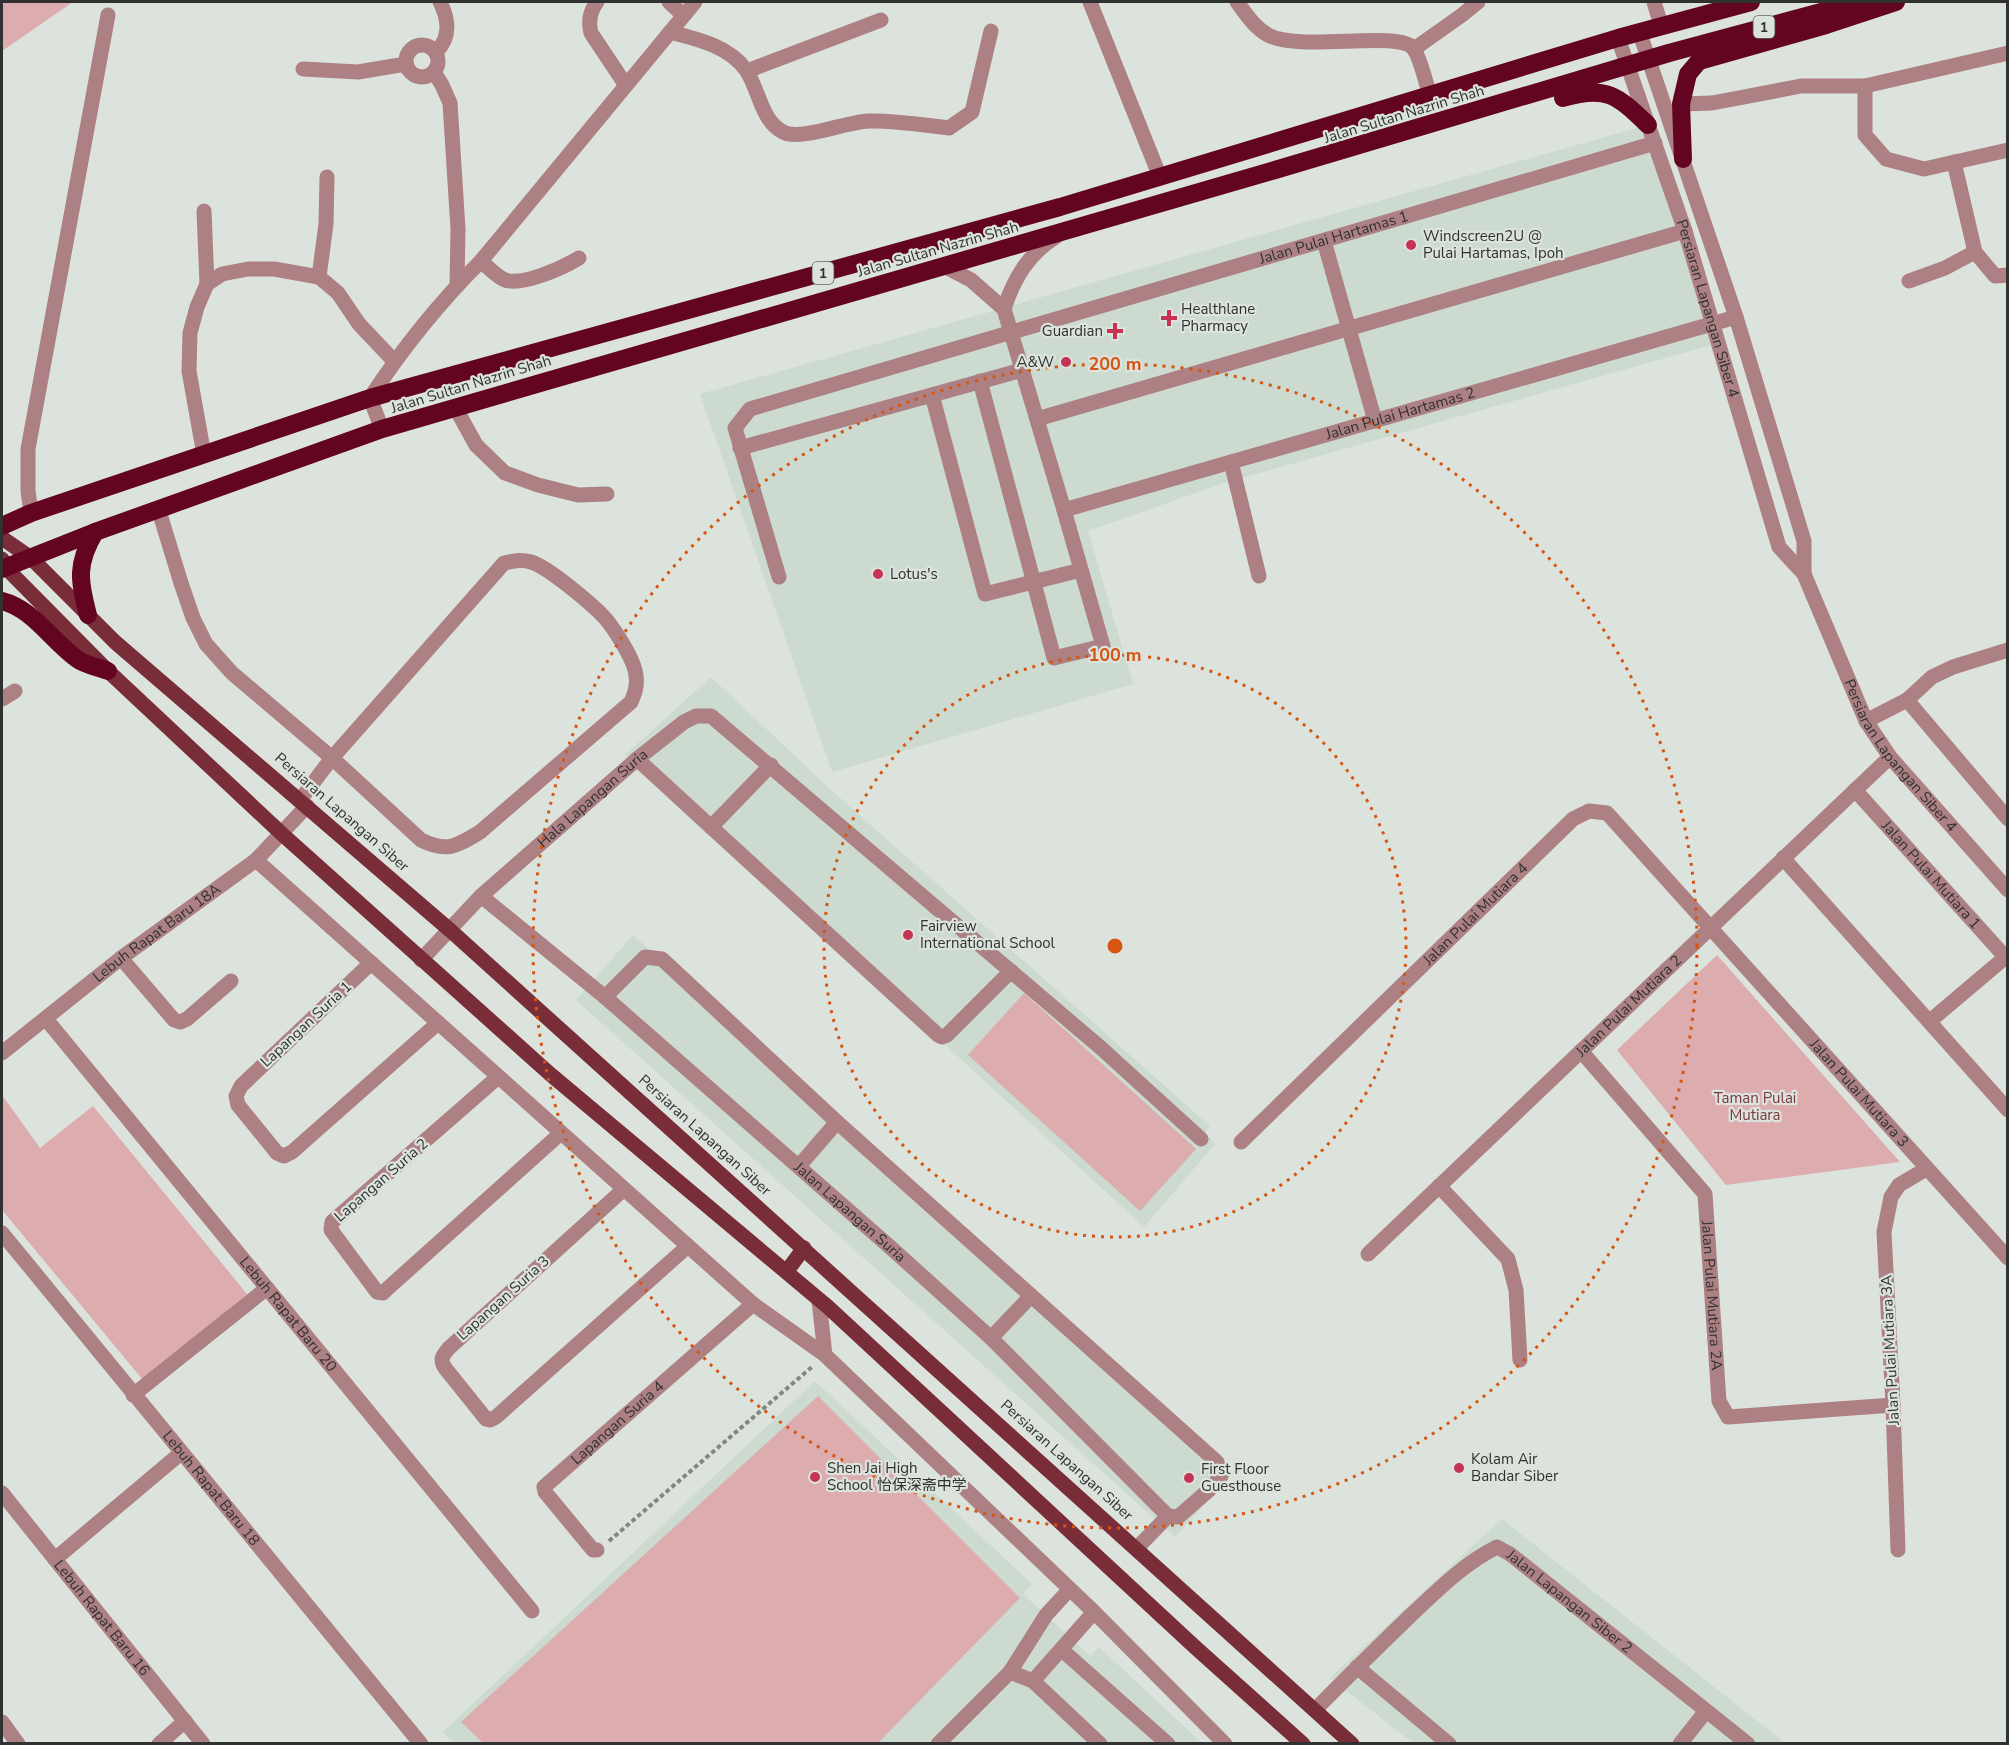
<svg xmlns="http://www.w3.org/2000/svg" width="2009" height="1745" viewBox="0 0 2009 1745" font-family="'Nunito Sans','Noto Sans SC',sans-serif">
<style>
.built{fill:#ccdacf}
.green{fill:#dcacaf}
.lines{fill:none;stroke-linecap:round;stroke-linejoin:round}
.path{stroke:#828783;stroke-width:4;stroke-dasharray:4.5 3;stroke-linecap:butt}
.minor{stroke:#ad8083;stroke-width:15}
.major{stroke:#792d39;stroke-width:15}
.highway{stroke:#630420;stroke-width:18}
.ring{fill:none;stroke:#d65510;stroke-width:3;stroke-dasharray:3 6}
.poi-dot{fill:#c53553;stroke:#dce3dd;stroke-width:2}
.labels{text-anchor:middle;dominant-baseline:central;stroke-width:4.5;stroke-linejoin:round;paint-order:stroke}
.shield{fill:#dce3dd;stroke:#636764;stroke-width:1.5}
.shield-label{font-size:14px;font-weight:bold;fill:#2f3230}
.street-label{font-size:15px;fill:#2f3230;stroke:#dce3dd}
.poi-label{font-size:15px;fill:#2f3230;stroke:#dce3dd;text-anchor:start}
.park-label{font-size:15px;fill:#7b3841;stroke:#dce3dd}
.centre{fill:#d65510;stroke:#dce3dd;stroke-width:3}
.ring-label{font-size:18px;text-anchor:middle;font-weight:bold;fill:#d65510;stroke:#dce3dd;stroke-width:4.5;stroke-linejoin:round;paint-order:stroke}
</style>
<rect width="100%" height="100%" fill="#dce3dd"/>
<g class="built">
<polygon points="1647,125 1715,344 1224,483 1088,531 1133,684 832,772 700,394"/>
<polygon points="711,677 830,789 1210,1126 1205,1133 1215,1144 1144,1227 955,1054 687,816 625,755"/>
<polygon points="633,935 1233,1472 1175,1537 576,1000"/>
<polygon points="815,1381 1032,1584 1023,1594 1090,1656 1099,1647 1202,1743 455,1744 443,1732"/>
<polygon points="1502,1519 1785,1743 1413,1743 1330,1678"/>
</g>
<g class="green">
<polygon points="2,2 73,2 2,51"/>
<polygon points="1717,955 1900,1162 1726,1185 1617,1050"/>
<polygon points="1024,993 1196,1149 1140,1211 968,1055"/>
<polygon points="2,1095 40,1148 93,1106 247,1294 143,1380 2,1210"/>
<polygon points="818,1396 1020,1598 878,1743 483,1743 461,1722"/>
</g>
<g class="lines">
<polyline class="path" points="609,1541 813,1366"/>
<g class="minor">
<path d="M 597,2 C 590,11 588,21 591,33 L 625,84"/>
<polyline points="669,2 683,15"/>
<polyline points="1090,2 1160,177"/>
<path d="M 1237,2 C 1246,14 1254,27 1268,35 C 1299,52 1398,30 1413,48 C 1420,56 1426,84 1430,95"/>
<polyline points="1654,2 1661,25"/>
<polyline points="1639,31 1736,317 1804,541 1804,574"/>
<path d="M 670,32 C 697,39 729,46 746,70 C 759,89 761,121 783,132 C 800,141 846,122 868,121 C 894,120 923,125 949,128 L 972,112 L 991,31"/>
<path id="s1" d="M 1618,38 L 1685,231 L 1779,547 L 1804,574 L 1866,721 L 1890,757 L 2008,890"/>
<circle cx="422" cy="61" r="16"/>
<polyline points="1414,49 1462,15 1478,2"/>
<path d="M 436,52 C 451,37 449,20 440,2"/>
<polyline points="303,69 358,72 406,64"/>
<polyline points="747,71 881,20"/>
<polyline points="434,72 442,85 450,103 458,229 457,285"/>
<polyline points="1865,86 1865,135 1886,159 1924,169 2008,150"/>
<polyline points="1681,104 1712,103 1801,86 1865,86 2008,53"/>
<polyline points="1954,162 1975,252 1995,276 2008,275"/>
<polyline points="204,211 207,284"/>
<polyline points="1324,241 1375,421"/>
<path d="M 481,261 C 488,267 495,275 503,279 C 520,288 564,267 579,258"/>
<polyline points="944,266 971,280 1004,309 1064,510 1103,646 1054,658 980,381"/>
<polyline points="319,277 326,224 327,177"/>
<polyline points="1909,281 1945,268 1975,252"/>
<path d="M 1004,309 C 1014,278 1029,253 1057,236"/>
<polyline points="932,395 985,594 1081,570"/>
<polyline points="455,407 476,445 505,473 538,485 578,495 607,494"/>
<polyline points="1037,419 1685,231"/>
<path d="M 382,429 L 370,398 C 402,349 439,303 481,261 L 695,2"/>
<polyline points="740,448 1022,370"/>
<polyline points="204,455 189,371 190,333 197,307 207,284 222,274 248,269 274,269 319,277 338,293 359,324 394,361"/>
<polyline points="1231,462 1259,576"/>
<path id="s2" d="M 1064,510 L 1736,317"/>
<path d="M 159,511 L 181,583 L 193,618 L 206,644 L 232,673 L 332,758 L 421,840 C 447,853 457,846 480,832 L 631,702 C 636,691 638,682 635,670 C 631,655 615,630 605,618 C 592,604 548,567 531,562 C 521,559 514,561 504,563 L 332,758 L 300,800"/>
<polyline points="31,513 28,491 28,449 108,15"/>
<path id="s3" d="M 779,577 L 735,428 L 750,409 L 1655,143"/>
<polyline points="2,699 15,691"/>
<polyline points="1907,700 2008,819"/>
<polyline points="1866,721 1907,700 1932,677 1953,667 2008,650"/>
<polyline points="637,759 938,1035 942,1037 947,1035 1011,971"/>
<path id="s4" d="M 1855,790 L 2008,960"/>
<polyline points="711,827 771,765"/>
<polyline points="1783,858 2008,1110"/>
<polyline points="256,860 753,1304 825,1355"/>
<path id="s5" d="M 481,896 L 605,997 L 890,1247 L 991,1338 L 1168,1516 L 1137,1548"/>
<polyline points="121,958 174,1020 180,1022 187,1019 231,981"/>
<path id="s6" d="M 421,960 L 481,896 L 637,759 L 684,722 L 696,716 L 711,716 L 1101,1048 L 1201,1139"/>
<polyline points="371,963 241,1086 236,1096 238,1105 277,1153 284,1156 292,1152 438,1023"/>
<polyline points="605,997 645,957 662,959 837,1122 1217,1462 1221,1476 1209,1490 1178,1517 1168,1516"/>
<path id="s7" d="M 46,1019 L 532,1611"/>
<polyline points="1930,1021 2008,955"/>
<path id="s8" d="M 1581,1051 L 1705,1194 L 1719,1401 L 1728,1417 L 1893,1405"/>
<path id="s9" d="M 2,1053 L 121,958 L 256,860 L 307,806"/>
<polyline points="498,1077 332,1222 331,1230 377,1292 383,1293 387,1289 561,1133"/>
<path id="s10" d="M 1241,1142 L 1573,819 L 1589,811 L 1607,813 L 2008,1258"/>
<polyline points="799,1166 837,1122"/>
<polyline points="1439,1186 1508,1259 1516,1290 1520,1360"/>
<path d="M 624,1189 L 449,1348 C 443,1355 439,1359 445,1368 L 486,1419 L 490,1420 L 496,1417 L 688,1246"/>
<path id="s11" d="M 2,1233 L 421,1744"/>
<path id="s12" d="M 1368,1254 L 1890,757"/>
<polyline points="819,1301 825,1355 1094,1612 1225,1744"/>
<polyline points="991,1338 1031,1296"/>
<polyline points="133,1395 267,1288"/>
<path id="s13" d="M 2,1493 L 203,1744"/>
<path id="s14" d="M 597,1550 L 593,1550 L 545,1492 L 544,1487 L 753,1304"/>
<polyline points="1898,1550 1893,1405 1884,1232 1891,1197 1899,1185 1926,1169"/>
<polyline points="55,1559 181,1453"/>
<polyline points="1062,1650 1168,1744"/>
<polyline points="1357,1667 1449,1744"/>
<polyline points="1010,1672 1033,1681 1100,1744"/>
<polyline points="1033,1681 1094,1612"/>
<path id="s15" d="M 1315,1710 C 1346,1678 1378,1647 1410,1616 C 1438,1590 1463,1564 1497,1547 L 1510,1554 L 1748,1744"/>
<polyline points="2,1722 18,1744"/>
<polyline points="159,1744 185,1721"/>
<polyline points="938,1744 1010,1672 1046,1615 1069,1590"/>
<polyline points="1680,1744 1706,1711"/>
</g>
<g class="major">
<polyline points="2,538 31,558 115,642 451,931 1352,1744"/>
<polyline points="2,559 5,567 108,671 282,834 550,1074 828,1307 1196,1648 1303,1744"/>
<polyline points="787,1271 804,1248"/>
</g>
<g class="highway">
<path d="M 1563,98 C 1606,85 1617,95 1648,125"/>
<polyline points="1683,159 1681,104 1688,74 1699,61 1826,25 1896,2"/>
<polyline points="2,526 31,513 370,398 1060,207 1618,38 1751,2"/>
<polyline points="2,569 95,532 382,429 1275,170 1669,53 1858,2"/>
<path d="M 2,601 C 33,609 51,640 77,659 C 85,665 98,667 108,671"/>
<path d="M 88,615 C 79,581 76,564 95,532"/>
</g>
</g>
<g class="ring">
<circle cx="1115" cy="946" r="291"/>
<circle cx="1115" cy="946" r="582"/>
</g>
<g class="poi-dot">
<circle cx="1411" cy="245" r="6"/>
<path d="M1166 309h6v6h6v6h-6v6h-6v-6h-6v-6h6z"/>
<path d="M1112 322h6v6h6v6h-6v6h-6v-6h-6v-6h6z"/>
<circle cx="1066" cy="362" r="6"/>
<circle cx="878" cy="574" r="6"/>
<circle cx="908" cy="935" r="6"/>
<circle cx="1459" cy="1468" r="6"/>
<circle cx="815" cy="1477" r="6"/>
<circle cx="1189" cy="1478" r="6"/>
</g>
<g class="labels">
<g class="shield">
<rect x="1753.5" y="16" width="21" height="22" rx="4.5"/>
<rect x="812.5" y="262" width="21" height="22" rx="4.5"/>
</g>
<g class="shield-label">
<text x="1764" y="27">1</text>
<text x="823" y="273">1</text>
</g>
<g class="street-label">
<text transform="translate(1404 114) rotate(-17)">Jalan Sultan Nazrin Shah</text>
<text stroke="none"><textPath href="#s3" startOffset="788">Jalan Pulai Hartamas 1</textPath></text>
<text transform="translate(938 249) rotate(-16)">Jalan Sultan Nazrin Shah</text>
<text stroke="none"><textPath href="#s1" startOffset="285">Persiaran Lapangan Siber 4</textPath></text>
<text transform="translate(471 384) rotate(-17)">Jalan Sultan Nazrin Shah</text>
<text stroke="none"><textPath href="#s2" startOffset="350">Jalan Pulai Hartamas 2</textPath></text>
<text stroke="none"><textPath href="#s1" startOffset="778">Persiaran Lapangan Siber 4</textPath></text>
<text stroke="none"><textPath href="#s6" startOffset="236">Hala Lapangan Suria</textPath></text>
<text transform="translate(342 812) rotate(41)">Persiaran Lapangan Siber</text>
<text stroke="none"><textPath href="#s4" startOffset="114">Jalan Pulai Mutiara 1</textPath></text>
<text stroke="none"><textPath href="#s10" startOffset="327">Jalan Pulai Mutiara 4</textPath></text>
<text stroke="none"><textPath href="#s9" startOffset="196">Lebuh Rapat Baru 18A</textPath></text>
<text stroke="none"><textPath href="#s12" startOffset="360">Jalan Pulai Mutiara 2</textPath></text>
<text transform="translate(306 1024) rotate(-43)">Lapangan Suria 1</text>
<text stroke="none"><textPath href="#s10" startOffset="876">Jalan Pulai Mutiara 3</textPath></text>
<text transform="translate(705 1135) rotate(42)">Persiaran Lapangan Siber</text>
<text transform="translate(381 1180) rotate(-41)">Lapangan Suria 2</text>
<text stroke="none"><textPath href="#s5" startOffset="486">Jalan Lapangan Suria</textPath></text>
<text stroke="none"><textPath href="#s8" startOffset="291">Jalan Pulai Mutiara 2A</textPath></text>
<text transform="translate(503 1298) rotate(-42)">Lapangan Suria 3</text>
<text stroke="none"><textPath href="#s7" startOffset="382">Lebuh Rapat Baru 20</textPath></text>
<text transform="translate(1890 1350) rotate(-93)">Jalan Pulai Mutiara 3A</text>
<text stroke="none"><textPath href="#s14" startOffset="182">Lapangan Suria 4</textPath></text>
<text transform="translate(1067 1460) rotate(42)">Persiaran Lapangan Siber</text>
<text stroke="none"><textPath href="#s11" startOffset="330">Lebuh Rapat Baru 18</textPath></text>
<text stroke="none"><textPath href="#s15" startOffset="336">Jalan Lapangan Siber 2</textPath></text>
<text stroke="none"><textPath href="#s13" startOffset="160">Lebuh Rapat Baru 16</textPath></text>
</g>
<g class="poi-label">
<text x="1423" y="236">Windscreen2U @<tspan x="1423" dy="17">Pulai Hartamas, Ipoh</tspan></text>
<text x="1181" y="309">Healthlane<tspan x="1181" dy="17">Pharmacy</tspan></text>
<text x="1103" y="331" text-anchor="end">Guardian</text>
<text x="1054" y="362" text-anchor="end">A&amp;W</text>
<text x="890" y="574">Lotus's</text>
<text x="920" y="926">Fairview<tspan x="920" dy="17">International School</tspan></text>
<text x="1471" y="1459">Kolam Air<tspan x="1471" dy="17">Bandar Siber</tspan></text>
<text x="827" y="1468">Shen Jai High<tspan x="827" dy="17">School 怡保深斋中学</tspan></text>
<text x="1201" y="1469">First Floor<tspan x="1201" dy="17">Guesthouse</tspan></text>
</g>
<g class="park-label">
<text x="1755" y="1098">Taman Pulai<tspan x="1755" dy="17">Mutiara</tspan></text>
</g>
</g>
<circle cx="1115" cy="946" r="9" class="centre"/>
<g class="ring-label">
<text x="1115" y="370">200 m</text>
<text x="1115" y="661">100 m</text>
</g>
<rect width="2009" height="1745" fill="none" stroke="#2f3230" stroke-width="6"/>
</svg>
